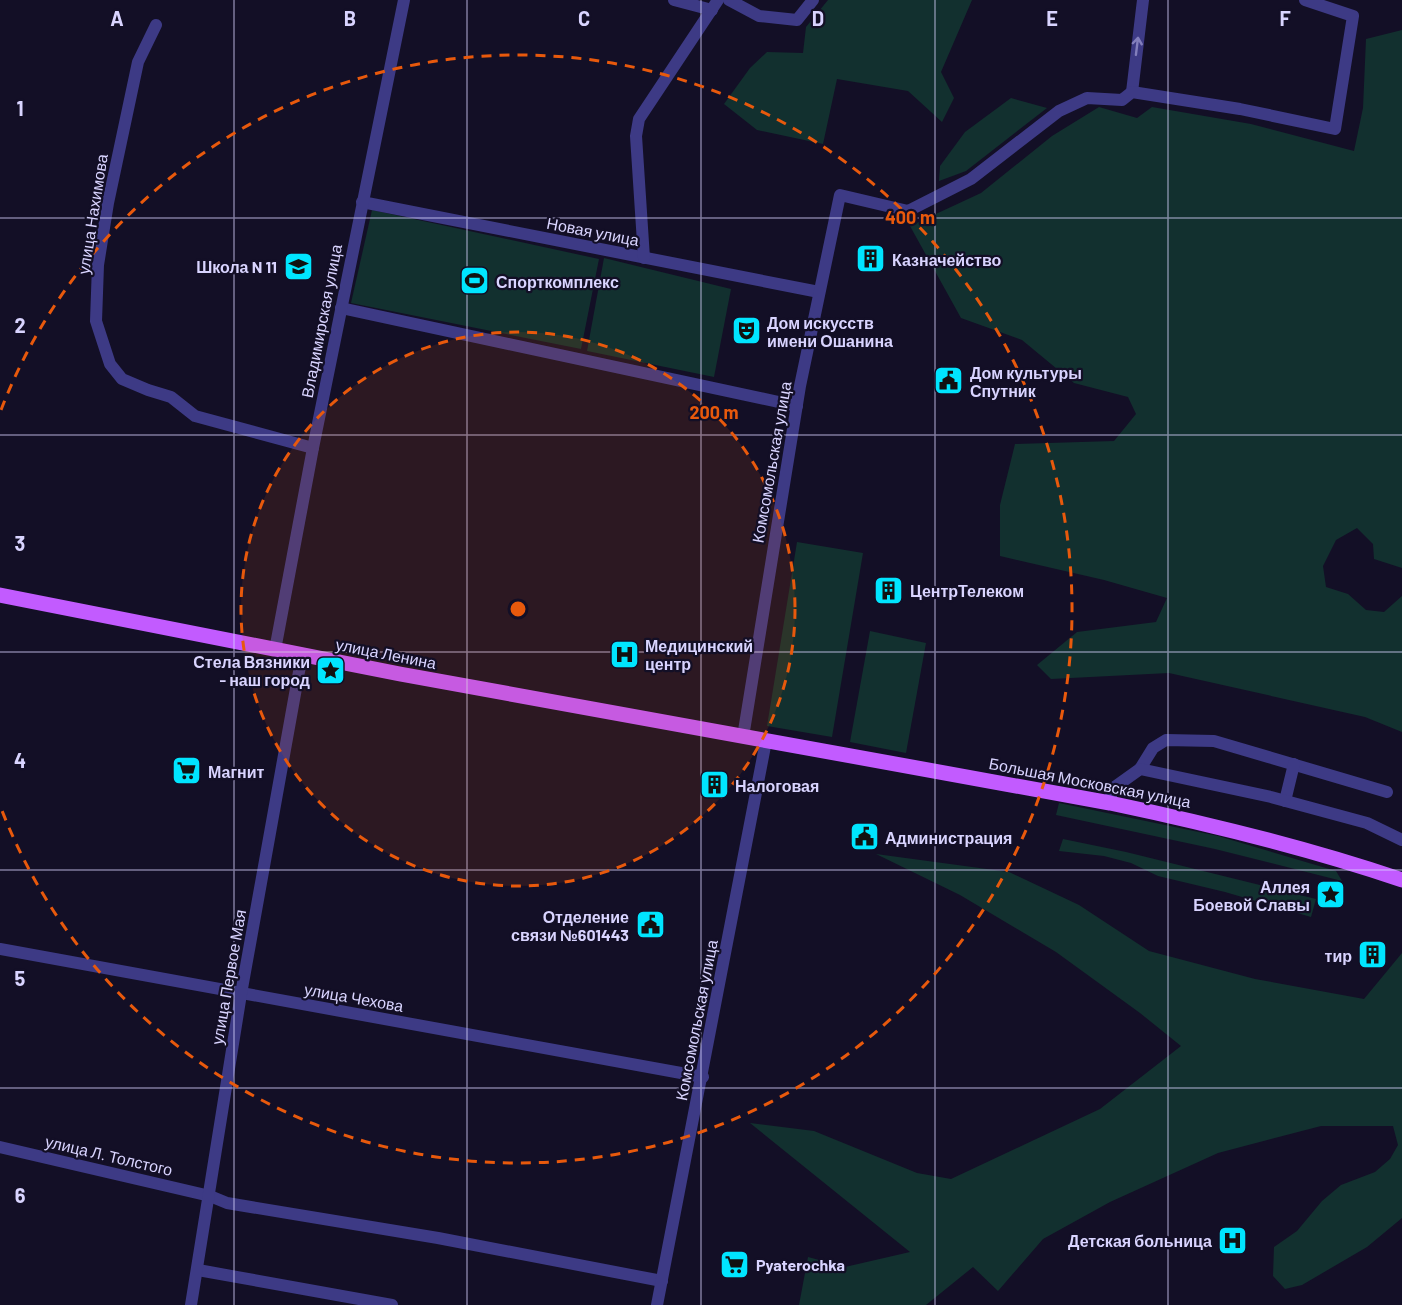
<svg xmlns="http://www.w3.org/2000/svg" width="1402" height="1305" viewBox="0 0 1402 1305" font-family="Barlow,sans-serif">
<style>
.green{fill:#12302f}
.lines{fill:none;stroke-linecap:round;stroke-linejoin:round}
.minor{stroke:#3d3a85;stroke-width:12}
.major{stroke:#c25bff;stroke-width:15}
.oneway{stroke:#837fbc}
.grid{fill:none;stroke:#d9d4ff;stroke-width:1.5;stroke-opacity:0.55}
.ring{fill:none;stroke:#e8590c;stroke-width:3;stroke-dasharray:10 8}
.labels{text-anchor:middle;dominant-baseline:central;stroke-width:4.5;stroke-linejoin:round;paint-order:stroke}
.street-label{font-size:16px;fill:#d9d4ff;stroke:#130f26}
.poi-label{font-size:16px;font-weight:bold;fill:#d9d4ff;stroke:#130f26;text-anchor:start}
.grid-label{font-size:20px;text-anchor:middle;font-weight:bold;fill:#d9d4ff;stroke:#130f26;stroke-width:4.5;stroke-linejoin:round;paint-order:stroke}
.centre{fill:#e8590c;stroke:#130f26;stroke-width:3}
.ring-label{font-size:18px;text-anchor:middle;font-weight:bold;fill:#e8590c;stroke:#130f26;stroke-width:4.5;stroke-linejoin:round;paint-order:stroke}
</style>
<rect width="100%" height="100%" fill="#130f26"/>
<g class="green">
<polygon points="828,0 972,0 941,72 954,98 942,122 908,91 837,79 823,144 757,130 724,104 750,68 767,52 803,53 806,27"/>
<polygon points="1402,30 1402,568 1374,559 1373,544 1357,528 1336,540 1323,566 1326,587 1348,594 1366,610 1384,612 1402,596 1402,732 1365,717 1169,673 1051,679 1037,665 1077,632 1156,622 1167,598 1104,580 1000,556 1000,505 1015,444 1114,441 1136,414 1128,397 1074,383 1022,340 961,318 910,226 981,193 1052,136 1099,107 1137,118 1152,107 1251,124 1354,151 1363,108 1366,39"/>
<polygon points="1011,98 1047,108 966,171 939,181 940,166 965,132"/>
<polygon points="372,210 599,259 581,349 351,303"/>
<polygon points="604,258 731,289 714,377 587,351"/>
<polygon points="797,542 863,553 832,737 767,726"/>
<polygon points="870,631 926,643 906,753 850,742"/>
<polygon points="1059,803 1218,836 1336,871 1342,881 1215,849 1056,815"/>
<polygon points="1063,839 1126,852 1316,899 1311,917 1225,892 1158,876 1131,863 1104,856 1059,851"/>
<polygon points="876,854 1009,872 1079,905 1149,951 1255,979 1364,999 1402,953 1402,1218 1367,1247 1302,1285 1285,1289 1273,1276 1274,1247 1297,1231 1322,1201 1341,1185 1375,1172 1390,1159 1398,1145 1393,1126 1321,1126 1218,1153 1110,1202 1043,1239 998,1291 973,1267 926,1305 799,1305 808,1257 845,1267 910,1252 750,1123 814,1131 917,1173 951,1179 1100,1109 1181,1046 1140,1013 1056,952 960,895"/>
</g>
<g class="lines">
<g class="minor">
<polyline points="674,0 712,10"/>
<polyline points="729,0 759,16 797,20 813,0"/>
<polyline points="156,25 138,62 108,203 98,265 96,321 110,364 122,379 148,390 171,397 195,416 313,448"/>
<polyline points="1132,92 1143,0"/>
<polyline points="362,202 819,292"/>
<polyline points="644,258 636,136 639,119 718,0"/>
<polyline points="341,308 797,406"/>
<polyline points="275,650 313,448 404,0"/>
<polyline points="743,737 800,386 840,195 908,211 971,179 1059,111 1087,98 1122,100 1132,92 1240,109 1335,129 1353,16 1305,0"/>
<polyline points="1140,769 1153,748 1166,740 1214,741 1387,792"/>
<polyline points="1285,801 1294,764"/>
<polyline points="1110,803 1112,789 1140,769 1271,797 1367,823 1402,840"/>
<polyline points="0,949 703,1077"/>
<polyline points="0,1147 210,1196 227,1203 438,1238 662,1281"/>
<polyline points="198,1270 392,1305"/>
<polyline points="191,1305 241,994 302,655"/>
<polyline points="657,1305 766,741"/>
</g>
<path class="major" d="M 0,595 L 400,674 L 1110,803 C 1210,824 1305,847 1402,880"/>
</g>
<defs><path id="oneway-shaft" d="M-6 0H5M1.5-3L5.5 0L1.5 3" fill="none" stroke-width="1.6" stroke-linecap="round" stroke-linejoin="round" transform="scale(1.5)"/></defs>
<use class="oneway" href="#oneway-shaft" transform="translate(1137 46) rotate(-83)"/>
<path class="grid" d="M 234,0 L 234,1305M 467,0 L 467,1305M 701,0 L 701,1305M 935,0 L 935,1305M 1168,0 L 1168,1305M 0,218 L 1402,218M 0,435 L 1402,435M 0,652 L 1402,652M 0,870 L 1402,870M 0,1088 L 1402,1088"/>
<circle cx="518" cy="609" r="277" fill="#e8590c" fill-opacity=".12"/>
<g class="ring">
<circle cx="518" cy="609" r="277"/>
<path d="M1 410A554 554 0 1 1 1 808"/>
</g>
<defs>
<symbol id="building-square" viewBox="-11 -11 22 22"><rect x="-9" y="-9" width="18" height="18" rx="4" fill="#00e5ff" stroke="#130f26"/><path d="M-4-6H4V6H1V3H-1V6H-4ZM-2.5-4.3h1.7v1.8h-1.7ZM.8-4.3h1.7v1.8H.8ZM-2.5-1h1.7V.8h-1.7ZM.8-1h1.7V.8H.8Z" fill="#111"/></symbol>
<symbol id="school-square" viewBox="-11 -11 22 22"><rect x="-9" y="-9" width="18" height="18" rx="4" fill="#00e5ff" stroke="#130f26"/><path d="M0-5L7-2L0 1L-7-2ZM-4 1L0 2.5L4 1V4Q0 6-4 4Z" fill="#111"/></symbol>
<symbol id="stadium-square" viewBox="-11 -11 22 22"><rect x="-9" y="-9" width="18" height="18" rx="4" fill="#00e5ff" stroke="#130f26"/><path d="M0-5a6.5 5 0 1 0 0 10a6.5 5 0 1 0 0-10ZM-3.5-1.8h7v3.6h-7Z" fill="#111"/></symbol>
<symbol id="theatre-square" viewBox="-11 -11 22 22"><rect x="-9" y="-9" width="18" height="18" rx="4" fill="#00e5ff" stroke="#130f26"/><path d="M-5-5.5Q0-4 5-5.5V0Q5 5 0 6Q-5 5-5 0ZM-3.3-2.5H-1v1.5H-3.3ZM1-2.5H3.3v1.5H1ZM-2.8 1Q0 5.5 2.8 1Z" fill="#111"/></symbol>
<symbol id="civic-square" viewBox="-11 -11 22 22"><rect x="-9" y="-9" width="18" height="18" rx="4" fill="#00e5ff" stroke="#130f26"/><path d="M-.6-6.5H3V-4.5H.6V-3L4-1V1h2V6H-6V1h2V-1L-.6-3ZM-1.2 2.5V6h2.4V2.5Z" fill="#111"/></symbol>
<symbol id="hospital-square" viewBox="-11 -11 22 22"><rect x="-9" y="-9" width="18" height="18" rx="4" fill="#00e5ff" stroke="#130f26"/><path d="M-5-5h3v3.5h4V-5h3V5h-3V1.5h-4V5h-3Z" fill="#111"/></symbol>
<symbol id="sight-square" viewBox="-11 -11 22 22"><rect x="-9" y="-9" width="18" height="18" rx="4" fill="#00e5ff" stroke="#130f26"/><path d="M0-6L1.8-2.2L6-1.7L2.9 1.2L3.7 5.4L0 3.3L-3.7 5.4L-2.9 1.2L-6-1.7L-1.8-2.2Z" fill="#111"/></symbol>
<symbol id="supermarket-square" viewBox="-11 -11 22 22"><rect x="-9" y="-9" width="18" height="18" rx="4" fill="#00e5ff" stroke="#130f26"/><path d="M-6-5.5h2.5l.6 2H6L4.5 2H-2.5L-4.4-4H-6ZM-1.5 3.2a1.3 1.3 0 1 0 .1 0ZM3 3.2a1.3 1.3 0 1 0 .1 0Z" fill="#111"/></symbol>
</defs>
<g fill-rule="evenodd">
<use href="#building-square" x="854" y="242" width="33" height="33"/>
<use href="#school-square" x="282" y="250" width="33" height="33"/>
<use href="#stadium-square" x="458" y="264" width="33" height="33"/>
<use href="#theatre-square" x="730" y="314" width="33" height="33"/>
<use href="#civic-square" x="932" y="364" width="33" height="33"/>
<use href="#building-square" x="872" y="574" width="33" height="33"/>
<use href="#hospital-square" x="608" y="638" width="33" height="33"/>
<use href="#sight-square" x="314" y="654" width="33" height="33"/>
<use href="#supermarket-square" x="170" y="754" width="33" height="33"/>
<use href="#building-square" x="698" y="768" width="33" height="33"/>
<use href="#civic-square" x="848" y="820" width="33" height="33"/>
<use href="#sight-square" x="1314" y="878" width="33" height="33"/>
<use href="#civic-square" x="634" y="908" width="33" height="33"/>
<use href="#building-square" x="1356" y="938" width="33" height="33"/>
<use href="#hospital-square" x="1216" y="1224" width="33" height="33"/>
<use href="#supermarket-square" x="718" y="1248" width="33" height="33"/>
</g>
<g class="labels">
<g class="street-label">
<text transform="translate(92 214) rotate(-81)">улица Нахимова</text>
<text transform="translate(593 231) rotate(11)">Новая улица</text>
<text transform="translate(321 321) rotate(-79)">Владимирская улица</text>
<text transform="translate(771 462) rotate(-80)">Комсомольская улица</text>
<text transform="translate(386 653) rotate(11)">улица Ленина</text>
<text transform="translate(1090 782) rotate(11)">Большая Московская улица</text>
<text transform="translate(228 977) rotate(-80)">улица Первое Мая</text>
<text transform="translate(354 997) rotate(10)">улица Чехова</text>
<text transform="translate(696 1020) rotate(-79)">Комсомольская улица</text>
<text transform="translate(109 1155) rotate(13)">улица Л. Толстого</text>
</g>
<g class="poi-label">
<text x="892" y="259">Казначейство</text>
<text x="277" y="266" text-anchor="end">Школа N 11</text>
<text x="496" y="281">Спорткомплекс</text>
<text x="767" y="322">Дом искусств<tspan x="767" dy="18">имени Ошанина</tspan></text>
<text x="970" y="372">Дом культуры<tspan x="970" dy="18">Спутник</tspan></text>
<text x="910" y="590">ЦентрТелеком</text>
<text x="645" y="645">Медицинский<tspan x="645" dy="18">центр</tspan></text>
<text x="310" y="661" text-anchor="end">Стела Вязники<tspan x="310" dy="18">- наш город</tspan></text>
<text x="208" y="771">Магнит</text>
<text x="735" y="785">Налоговая</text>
<text x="885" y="837">Администрация</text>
<text x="1310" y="886" text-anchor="end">Аллея<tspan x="1310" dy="18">Боевой Славы</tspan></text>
<text x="629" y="916" text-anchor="end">Отделение<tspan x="629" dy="18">связи №601443</tspan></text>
<text x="1352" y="955" text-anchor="end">тир</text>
<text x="1212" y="1240" text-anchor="end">Детская больница</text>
<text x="756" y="1264">Pyaterochka</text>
</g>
</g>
<g class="grid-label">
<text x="117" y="26">A</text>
<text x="350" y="26">B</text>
<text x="584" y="26">C</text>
<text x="818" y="26">D</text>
<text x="1052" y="26">E</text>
<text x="1285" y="26">F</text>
<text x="20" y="116">1</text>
<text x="20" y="333">2</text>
<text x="20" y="551">3</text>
<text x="20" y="768">4</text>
<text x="20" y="986">5</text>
<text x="20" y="1203">6</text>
</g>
<circle cx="518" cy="609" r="9" class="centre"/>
<g class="ring-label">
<text x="910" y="224">400 m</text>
<text x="714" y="419">200 m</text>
</g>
</svg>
